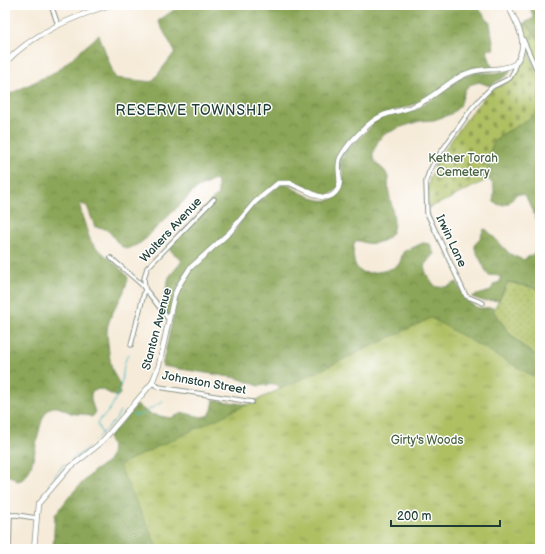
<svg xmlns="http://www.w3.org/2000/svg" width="545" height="554" viewBox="0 0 545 554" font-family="'Balsamiq Sans',sans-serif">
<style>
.grass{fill:url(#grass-dots);stroke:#677e4c}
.forest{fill:url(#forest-crowns);stroke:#557246}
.cemetery{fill:url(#cemetery-stones);stroke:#677e4c}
.park{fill:url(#park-tufts);stroke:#677e4c}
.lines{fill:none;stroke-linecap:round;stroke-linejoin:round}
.stream{stroke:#4ebbc7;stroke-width:1}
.minor-casing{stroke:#8a9486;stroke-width:5.5}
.tertiary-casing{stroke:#8a9486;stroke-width:6}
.minor{stroke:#fff;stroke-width:3.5}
.tertiary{stroke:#fff;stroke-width:4.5}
.labels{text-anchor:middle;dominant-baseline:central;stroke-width:3;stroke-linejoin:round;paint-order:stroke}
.park-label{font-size:12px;fill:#4a6442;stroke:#fff}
.street-label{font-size:12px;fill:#1f3d34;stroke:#fff}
.quarter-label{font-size:14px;letter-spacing:1px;fill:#1f3d34;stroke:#fff}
</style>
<defs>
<pattern id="grass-dots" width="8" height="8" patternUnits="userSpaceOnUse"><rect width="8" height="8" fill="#afc063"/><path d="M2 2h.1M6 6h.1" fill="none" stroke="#8e9d52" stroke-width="1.8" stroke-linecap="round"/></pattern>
<pattern id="forest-crowns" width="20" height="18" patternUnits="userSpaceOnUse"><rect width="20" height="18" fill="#8ba659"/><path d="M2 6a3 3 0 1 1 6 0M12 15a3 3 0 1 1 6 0" fill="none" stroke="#71884a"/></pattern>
<pattern id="cemetery-stones" width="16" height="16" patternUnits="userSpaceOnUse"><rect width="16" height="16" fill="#afc063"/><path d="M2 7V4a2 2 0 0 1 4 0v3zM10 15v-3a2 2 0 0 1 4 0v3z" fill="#8e9d52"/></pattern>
<pattern id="park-tufts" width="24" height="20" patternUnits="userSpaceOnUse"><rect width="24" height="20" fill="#afc063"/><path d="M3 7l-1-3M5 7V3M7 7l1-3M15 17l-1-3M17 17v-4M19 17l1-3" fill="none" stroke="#8e9d52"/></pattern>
</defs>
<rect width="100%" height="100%" fill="#fff"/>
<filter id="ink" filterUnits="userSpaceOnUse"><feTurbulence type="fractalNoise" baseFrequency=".025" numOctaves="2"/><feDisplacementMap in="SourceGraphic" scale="8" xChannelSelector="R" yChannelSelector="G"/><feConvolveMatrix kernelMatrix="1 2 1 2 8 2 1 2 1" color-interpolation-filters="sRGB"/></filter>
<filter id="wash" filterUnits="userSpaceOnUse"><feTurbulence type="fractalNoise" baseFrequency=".012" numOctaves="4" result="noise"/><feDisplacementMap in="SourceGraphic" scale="16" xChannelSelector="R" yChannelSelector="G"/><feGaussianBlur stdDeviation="0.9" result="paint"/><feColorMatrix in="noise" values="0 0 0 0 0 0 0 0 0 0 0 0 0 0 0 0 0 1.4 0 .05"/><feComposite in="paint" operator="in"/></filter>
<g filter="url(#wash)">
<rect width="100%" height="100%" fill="#f6ebd9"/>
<polygon class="grass" points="508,282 540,289 540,357 526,349 510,334 493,311"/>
<g class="forest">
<path d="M 181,5 L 476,5 L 490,23 L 494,49 L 489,49 L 487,51 L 493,70 L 470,72 L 425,101 L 390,112 L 364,128 L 341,157 L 339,188 L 327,197 L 290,183 L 281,182 L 269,190 L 230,232 L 196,261 L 179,285 L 169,320 L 160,308 L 163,301 L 169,277 L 182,261 L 167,247 L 218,194 L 218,183 L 214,180 L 196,189 L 151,233 C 144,242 137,245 127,249 C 111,243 115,227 95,227 L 87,206 L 81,204 L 80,205 C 80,210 89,239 92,243 C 98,251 128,272 128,279 C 128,280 126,285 126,285 C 122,301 107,315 107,333 C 108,344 109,358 112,369 C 115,378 122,384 120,394 L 117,397 L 101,389 L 93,390 C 88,397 93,405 95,412 L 95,414 L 92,417 C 89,416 86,415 83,414 C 79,414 75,414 71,413 C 66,411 59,406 53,407 C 33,411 40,480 17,481 L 12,477 L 5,474 L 5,101 L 10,94 L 57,71 L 99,35 L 115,78 L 152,82 L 175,52 L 158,21 Z"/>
<polygon points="529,5 540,5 540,41 527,25 523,24 534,18"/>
<path d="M 510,70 L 509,74 L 490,86 L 479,82 L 469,85 L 465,90 L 460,106 L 451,114 L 434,120 L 420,121 L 401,127 L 383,135 L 378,141 L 373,153 L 373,158 L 377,164 L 385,171 L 389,179 C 384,196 407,231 382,241 C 378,243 371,244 366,243 C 361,242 360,240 355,241 C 352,251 352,264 360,271 C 366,276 395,270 399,264 C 401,261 402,255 403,252 L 423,243 L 430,244 L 434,254 C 431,257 427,261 425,265 C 423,272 432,282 436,287 L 446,287 L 457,282 C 462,291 469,308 481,308 C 486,308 490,307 494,308 L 493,311 L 510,334 L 526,349 L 540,357 L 540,549 L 53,549 L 55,515 L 73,492 L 94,471 L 108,462 L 111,455 L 112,446 L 108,438 L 137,405 L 150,414 L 170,418 L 184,413 L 202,417 L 209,415 L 212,410 L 214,400 L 251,405 L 277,395 L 280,388 L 276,384 L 259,386 L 237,378 L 162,366 L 178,295 L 188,274 L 198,262 L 233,233 L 250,210 L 275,188 L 281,185 L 287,185 C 301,192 326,210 338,194 C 340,191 342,189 343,185 C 345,172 338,166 346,152 L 377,120 L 390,114 L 416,110 L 464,77 L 475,73 L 496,73 Z"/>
<path d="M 540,80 L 540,227 L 527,199 L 523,194 L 516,194 C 511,203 503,209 494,202 C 492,191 498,187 488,179 L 487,159 L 492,146 L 498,137 L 532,117 L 539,97 Z"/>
<path d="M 484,229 L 487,230 L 510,254 L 523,260 L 540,250 L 540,289 L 508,282 L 499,300 L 483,301 L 472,297 C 482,292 490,295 494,284 L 500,282 L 500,276 L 488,275 L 475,249 L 475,244 L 479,240 Z"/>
</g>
<g class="cemetery">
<polygon points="523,24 527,25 540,41 540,74 519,25"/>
<polygon points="526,47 540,80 538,106 536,113 532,117 498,137 492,146 487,159 488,179 449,199 428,208 429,181 436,162 471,113 486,95 493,89 507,82 515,76 521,64"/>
</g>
<polygon class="park" points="431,318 540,380 540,549 416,549 416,548 401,549 158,549 119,465"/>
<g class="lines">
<g class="stream">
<polyline points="133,415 141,415 163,401"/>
<path d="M 102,434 L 97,424 L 100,419 C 110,414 118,395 121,384 C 124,373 122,366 128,354"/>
<polyline points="94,441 116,419 120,411"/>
<polyline points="71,460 86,450 90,446"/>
<polyline points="54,477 64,464"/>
<polyline points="48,486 52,481"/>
</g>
</g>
</g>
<g filter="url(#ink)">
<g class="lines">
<defs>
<g id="minor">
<polyline points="51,5 58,25"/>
<polyline points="523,39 539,75"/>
<polyline points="111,258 141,284 154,300 169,320"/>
<polyline points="483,303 466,296 427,213 426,181 429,172 436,159 472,108 480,99 492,87 510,78 515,69 515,64"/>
<polyline points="131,345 145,289 144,279 147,268 214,199"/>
<polyline points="152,383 159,387 165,388 252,402"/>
<polyline points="5,515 17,515 36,518"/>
<polyline points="9,549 10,515"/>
</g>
<g id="tertiary">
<path d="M 5,63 C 33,33 71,18 109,5"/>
<path d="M 34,549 L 38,504 L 68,469 L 97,446 L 106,437 L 152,383 L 159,365 L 174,296 L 179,285 L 190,268 L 230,232 L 255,202 L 278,183 L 290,183 L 318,196 C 324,198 330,198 335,193 C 345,183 335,170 340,158 C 346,146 357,135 367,126 C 384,110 396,114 414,106 C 435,98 450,78 471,72 C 486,67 501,72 515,64 C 531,44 517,25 508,5"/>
</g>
</defs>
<use href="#minor" class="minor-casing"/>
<use href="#tertiary" class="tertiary-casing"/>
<use href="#minor" class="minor"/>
<use href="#tertiary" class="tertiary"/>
</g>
</g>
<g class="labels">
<g class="park-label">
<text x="463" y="158">Kether Torah<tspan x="463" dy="14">Cemetery</tspan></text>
<text x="427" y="440">Girty's Woods</text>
</g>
<g class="street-label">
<text transform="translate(171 230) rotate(-47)">Walters Avenue</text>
<text transform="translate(451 241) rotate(65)">Irwin Lane</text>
<text transform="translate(157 329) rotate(-75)">Stanton Avenue</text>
<text transform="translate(204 383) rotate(10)">Johnston Street</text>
</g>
<g class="quarter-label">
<text x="194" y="110">RESERVE TOWNSHIP</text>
</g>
</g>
<rect width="545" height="554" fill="none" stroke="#fff" stroke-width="20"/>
<path d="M391 520v6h109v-6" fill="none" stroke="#1f3d34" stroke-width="2"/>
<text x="397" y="520" font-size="12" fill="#1f3d34" stroke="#ffffff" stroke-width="3" paint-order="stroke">200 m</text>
</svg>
